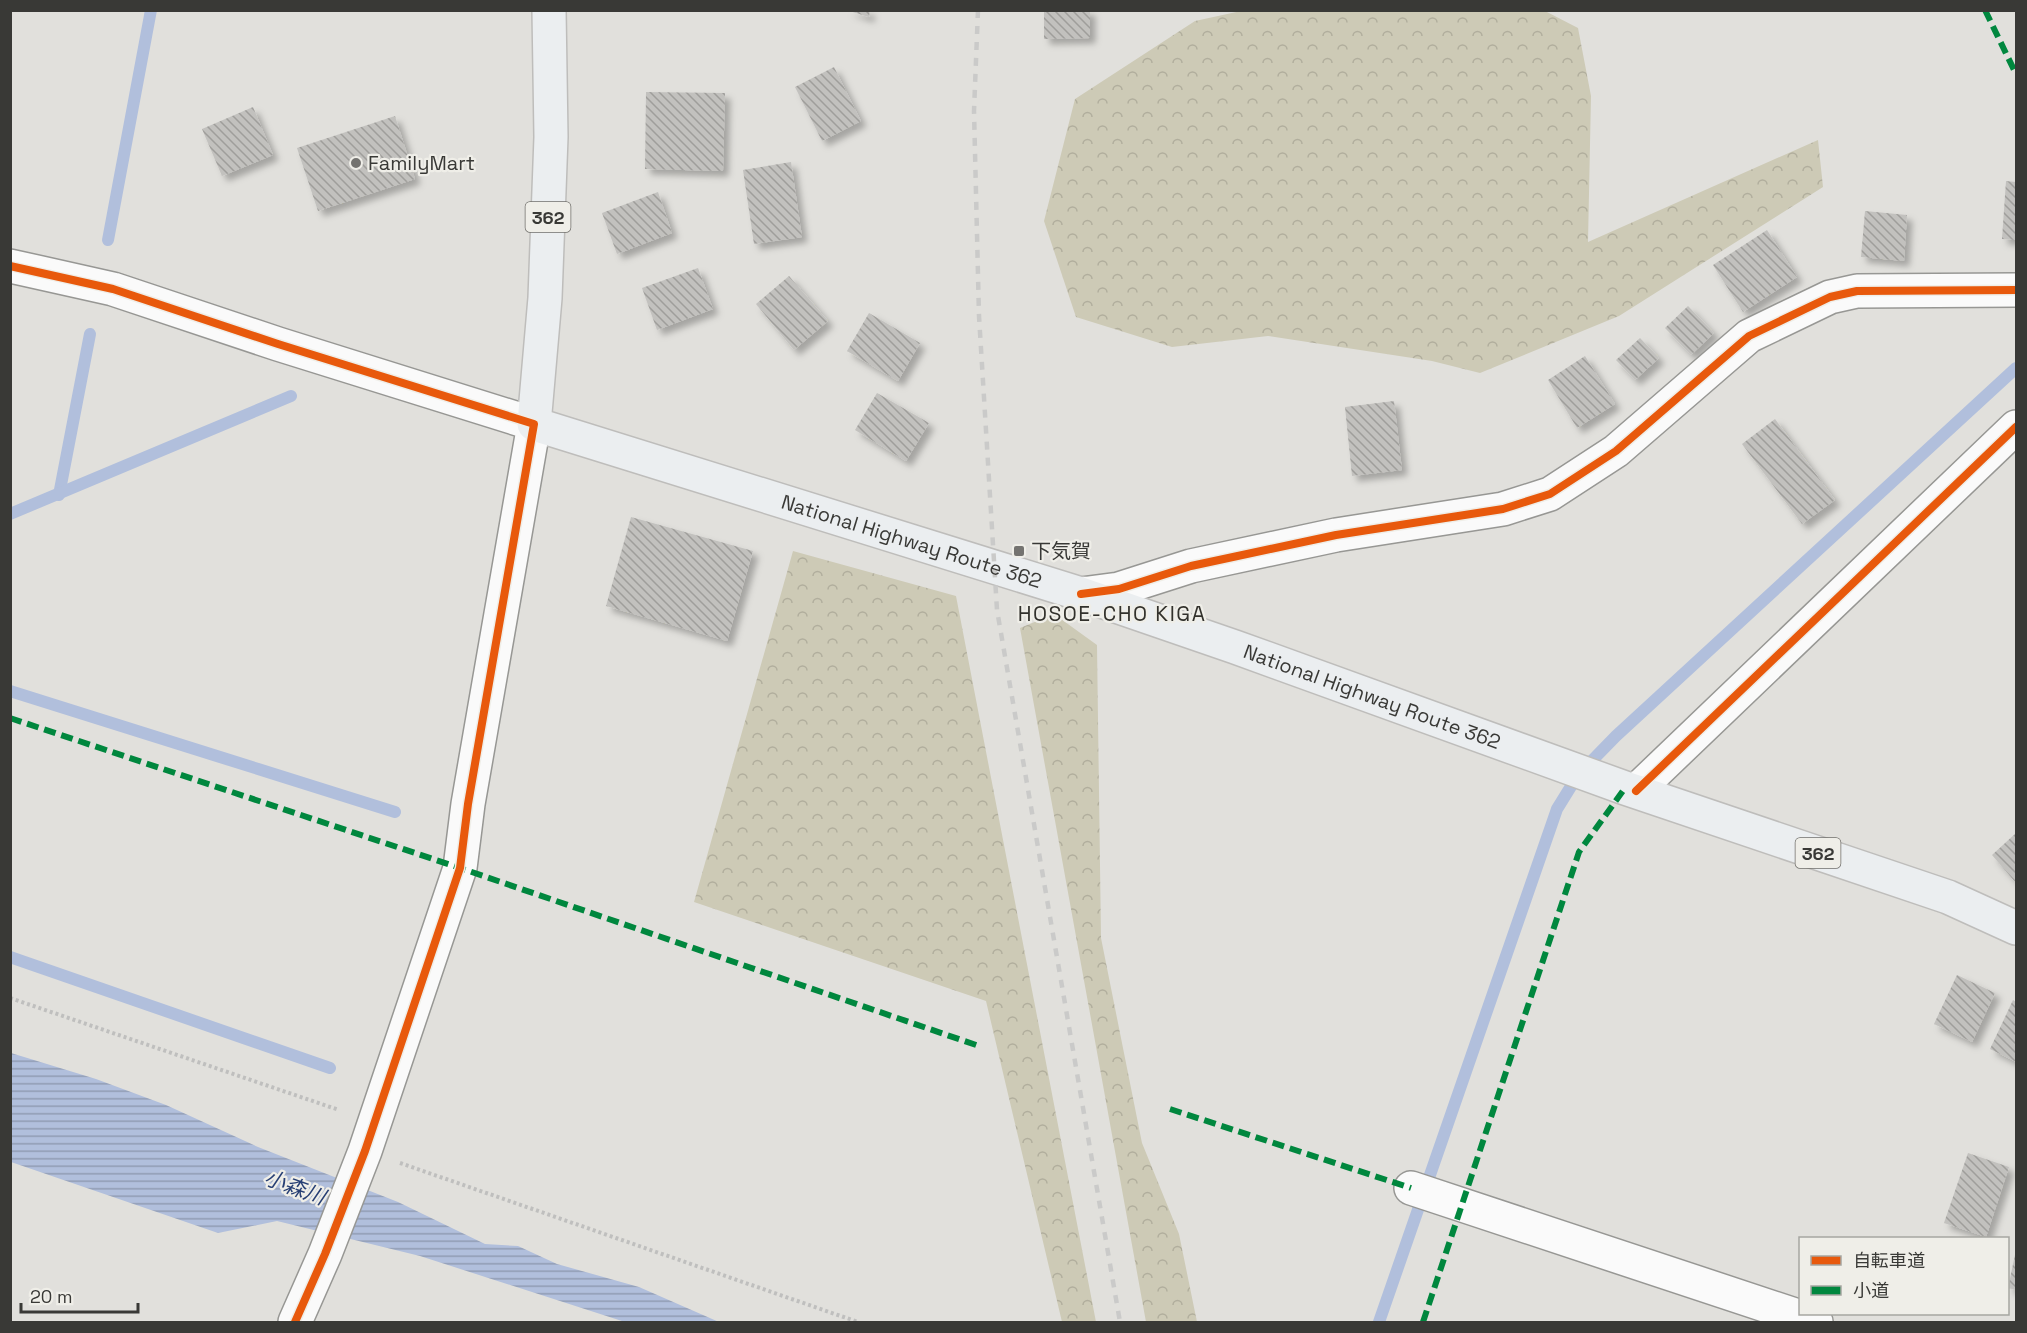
<svg xmlns="http://www.w3.org/2000/svg" width="2027" height="1333" viewBox="0 0 2027 1333" font-family="'Space Grotesk','Noto Sans JP',sans-serif">
<style>
.forest{fill:url(#forest-crowns)}
.water{fill:url(#water-rules)}
.lines{fill:none;stroke-linecap:round;stroke-linejoin:round}
.stream{stroke:#b1bfdc;stroke-width:12}
.building{fill:url(#building-back-hatch);filter:url(#shadow)}
.minor-casing{stroke:#979794;stroke-width:36}
.highway-casing{stroke:#bebdbb;stroke-width:36}
.path{stroke:#bfbfbe;stroke-width:4;stroke-dasharray:3 3;stroke-linecap:butt}
.minor{stroke:#fafafa;stroke-width:33}
.highway{stroke:#ebeef0;stroke-width:33}
.rail{stroke:#cacac9;stroke-width:4.5;stroke-dasharray:8 8;stroke-linecap:butt}
.quiet{stroke:#00873e;stroke-width:6;stroke-dasharray:12 6;stroke-linecap:butt}
.cycleway-casing{stroke:#efeee8;stroke-width:11}
.cycleway{stroke:#e8590c;stroke-width:8}
.poi-dot{fill:#747370;stroke:#efeee8;stroke-width:2}
.labels{text-anchor:middle;dominant-baseline:central;stroke-width:4.5;stroke-linejoin:round;paint-order:stroke}
.shield{fill:#efeee8;stroke:#706f6b;stroke-width:1.5}
.shield-label{font-size:18px;font-weight:bold;fill:#393936}
.poi-label{font-size:20px;fill:#393936;stroke:#efeee8;text-anchor:start}
.street-label{font-size:20px;fill:#393936;stroke:#efeee8}
.neighbourhood-label{font-size:21px;letter-spacing:1.5px;fill:#32312c;stroke:#efeee8}
.water-label{font-size:21px;font-style:italic;fill:#273f74;stroke:#efeee8}
</style>
<defs>
<pattern id="forest-crowns" width="20" height="18" patternUnits="userSpaceOnUse" patternTransform="scale(1.5)"><rect width="20" height="18" fill="#cdcab6"/><path d="M2 6a3 3 0 1 1 6 0M12 15a3 3 0 1 1 6 0" fill="none" stroke="#b1ae9d"/></pattern>
<pattern id="water-rules" width="6" height="5" patternUnits="userSpaceOnUse" patternTransform="scale(1.5)"><rect width="6" height="5" fill="#b1bfdc"/><path d="M0 2.5h6" fill="none" stroke="#919cb3"/></pattern>
<pattern id="building-back-hatch" width="6" height="6" patternUnits="userSpaceOnUse" patternTransform="scale(1.5)"><rect width="6" height="6" fill="#c2c1be"/><path d="M-1 5l2 2M0 0l6 6M5-1l2 2" fill="none" stroke="#9f9e9b"/></pattern>
<filter id="shadow"><feDropShadow dx="5.5" dy="5.5" stdDeviation="3" flood-color="#0004"/></filter>
</defs>
<rect width="100%" height="100%" fill="#e1e0dc"/>
<g class="forest">
<polygon points="1241,11 1545,11 1578,28 1591,96 1588,242 1818,140 1823,187 1619,316 1480,373 1432,361 1268,336 1172,347 1076,317 1044,221 1075,99 1195,21"/>
<polygon points="793,551 956,596 1096,1322 1062,1322 986,1001 694,902"/>
<polygon points="1054,614 1097,645 1101,938 1142,1143 1179,1234 1197,1322 1146,1322 1020,628"/>
</g>
<polygon class="water" points="11,1053 96,1079 166,1105 258,1147 398,1202 485,1244 518,1246 557,1264 639,1287 719,1322 625,1322 420,1256 277,1221 218,1233 11,1162"/>
<g class="lines">
<g class="stream">
<polyline points="108,240 151,10"/>
<polyline points="59,495 90,334"/>
<polyline points="10,514 291,396"/>
<polyline points="10,691 395,812"/>
<polyline points="10,957 330,1068"/>
<polyline points="1379,1322 1557,809 1578,775 1616,736 2016,368"/>
</g>
</g>
<g class="building">
<polygon points="846,10 870,10 869,17"/>
<polygon points="1044,10 1090,10 1090,38 1044,39"/>
<polygon points="834,67 861,121 822,141 795,87"/>
<polygon points="646,92 725,93 723,171 645,169"/>
<polygon points="253,107 273,155 222,176 202,129"/>
<polygon points="395,116 415,179 318,211 297,148"/>
<polygon points="791,162 802,237 754,244 743,170"/>
<polygon points="2006,181 2016,182 2016,240 2002,239"/>
<polygon points="658,192 672,233 617,254 602,213"/>
<polygon points="1865,211 1907,215 1904,261 1861,257"/>
<polygon points="1767,230 1797,277 1743,312 1713,265"/>
<polygon points="698,268 713,309 657,330 642,288"/>
<polygon points="789,276 828,321 794,350 756,304"/>
<polygon points="1688,306 1714,333 1691,355 1665,328"/>
<polygon points="869,313 920,343 898,381 847,351"/>
<polygon points="1640,338 1659,358 1635,380 1616,360"/>
<polygon points="1585,356 1615,404 1577,428 1548,380"/>
<polygon points="877,393 929,423 906,461 855,430"/>
<polygon points="1394,401 1402,470 1352,476 1345,407"/>
<polygon points="1775,419 1835,500 1802,524 1742,444"/>
<polygon points="631,517 753,551 727,641 606,606"/>
<polygon points="2016,833 2016,883 1992,855"/>
<polygon points="1957,975 1995,993 1972,1042 1934,1024"/>
<polygon points="2013,1000 2016,1002 2016,1062 1990,1049"/>
<polygon points="1968,1153 2009,1167 1986,1237 1944,1223"/>
<polygon points="2016,1250 2016,1290 2008,1288"/>
</g>
<g class="lines">
<defs>
<g id="minor">
<polyline points="10,266 113,289 278,344 534,424 468,804 460,868 365,1151 325,1254 295,1322"/>
<polyline points="1081,594 1119,589 1191,566 1336,535 1503,509 1550,494 1616,451 1749,336 1830,297 1857,291 2016,290"/>
<polyline points="1636,791 2016,427"/>
<polyline points="1411,1188 1816,1322"/>
</g>
<g id="highway">
<path id="s1" d="M 549,10 L 551,137 L 545,298 L 534,424 L 1081,594 L 1235,647 L 1625,788 L 1948,897 L 2016,928"/>
</g>
</defs>
<use href="#minor" class="minor-casing"/>
<use href="#highway" class="highway-casing"/>
<g class="path">
<polyline points="10,998 339,1110"/>
<polyline points="400,1163 858,1322"/>
</g>
<use href="#minor" class="minor"/>
<use href="#highway" class="highway"/>
<polyline class="rail" points="978,10 974,111 979,316 997,610 1120,1322"/>
<g class="quiet">
<polyline points="1985,10 2016,74"/>
<polyline points="10,718 460,868 979,1046"/>
<polyline points="1170,1109 1411,1188"/>
<polyline points="1423,1322 1579,852 1625,788"/>
</g>
<defs>
<g id="cycleway">
<polyline points="10,266 113,289 278,344 534,424 468,804 460,868 365,1151 325,1254 295,1322"/>
<polyline points="1081,594 1119,589 1191,566 1336,535 1503,509 1550,494 1616,451 1749,336 1830,297 1857,291 2016,290"/>
<polyline points="1636,791 2016,427"/>
</g>
</defs>
<use href="#cycleway" class="cycleway-casing"/>
<use href="#cycleway" class="cycleway"/>
</g>
<g class="poi-dot">
<circle cx="356" cy="163" r="6"/>
<rect x="1013" y="545" width="12" height="12" rx="3"/>
</g>
<g class="labels">
<g class="shield">
<rect x="525.5" y="202" width="45" height="30" rx="4.5"/>
<rect x="1795.5" y="838" width="45" height="30" rx="4.5"/>
</g>
<g class="shield-label">
<text x="548" y="217">362</text>
<text x="1818" y="853">362</text>
</g>
<g class="poi-label">
<text x="368" y="163">FamilyMart</text>
<text x="1031" y="551">下気賀</text>
</g>
<g class="street-label">
<text stroke="none"><textPath href="#s1" startOffset="810">National Highway Route 362</textPath></text>
<text stroke="none"><textPath href="#s1" startOffset="1296">National Highway Route 362</textPath></text>
</g>
<g class="neighbourhood-label">
<text x="1112" y="613">HOSOE-CHO KIGA</text>
</g>
<g class="water-label">
<text transform="translate(295 1187) rotate(20)">小森川</text>
</g>
</g>
<rect width="2027" height="1333" fill="none" stroke="#393936" stroke-width="24"/>
<rect x="1799" y="1237" width="210" height="78" fill="#efeee8" stroke="#a6a6a1" stroke-width="1.5"/>
<rect x="1811" y="1256" width="30" height="9" fill="#e8590c" stroke="#a6a6a1" stroke-width="1.5"/>
<text x="1853" y="1267" font-size="18" fill="#393936">自転車道</text>
<rect x="1811" y="1286" width="30" height="9" fill="#00873e" stroke="#a6a6a1" stroke-width="1.5"/>
<text x="1853" y="1297" font-size="18" fill="#393936">小道</text>
<path d="M21 1303v9h117v-9" fill="none" stroke="#393936" stroke-width="3"/>
<text x="30" y="1303" font-size="18" fill="#393936" stroke="#efeee8" stroke-width="4.5" paint-order="stroke">20 m</text>
</svg>
